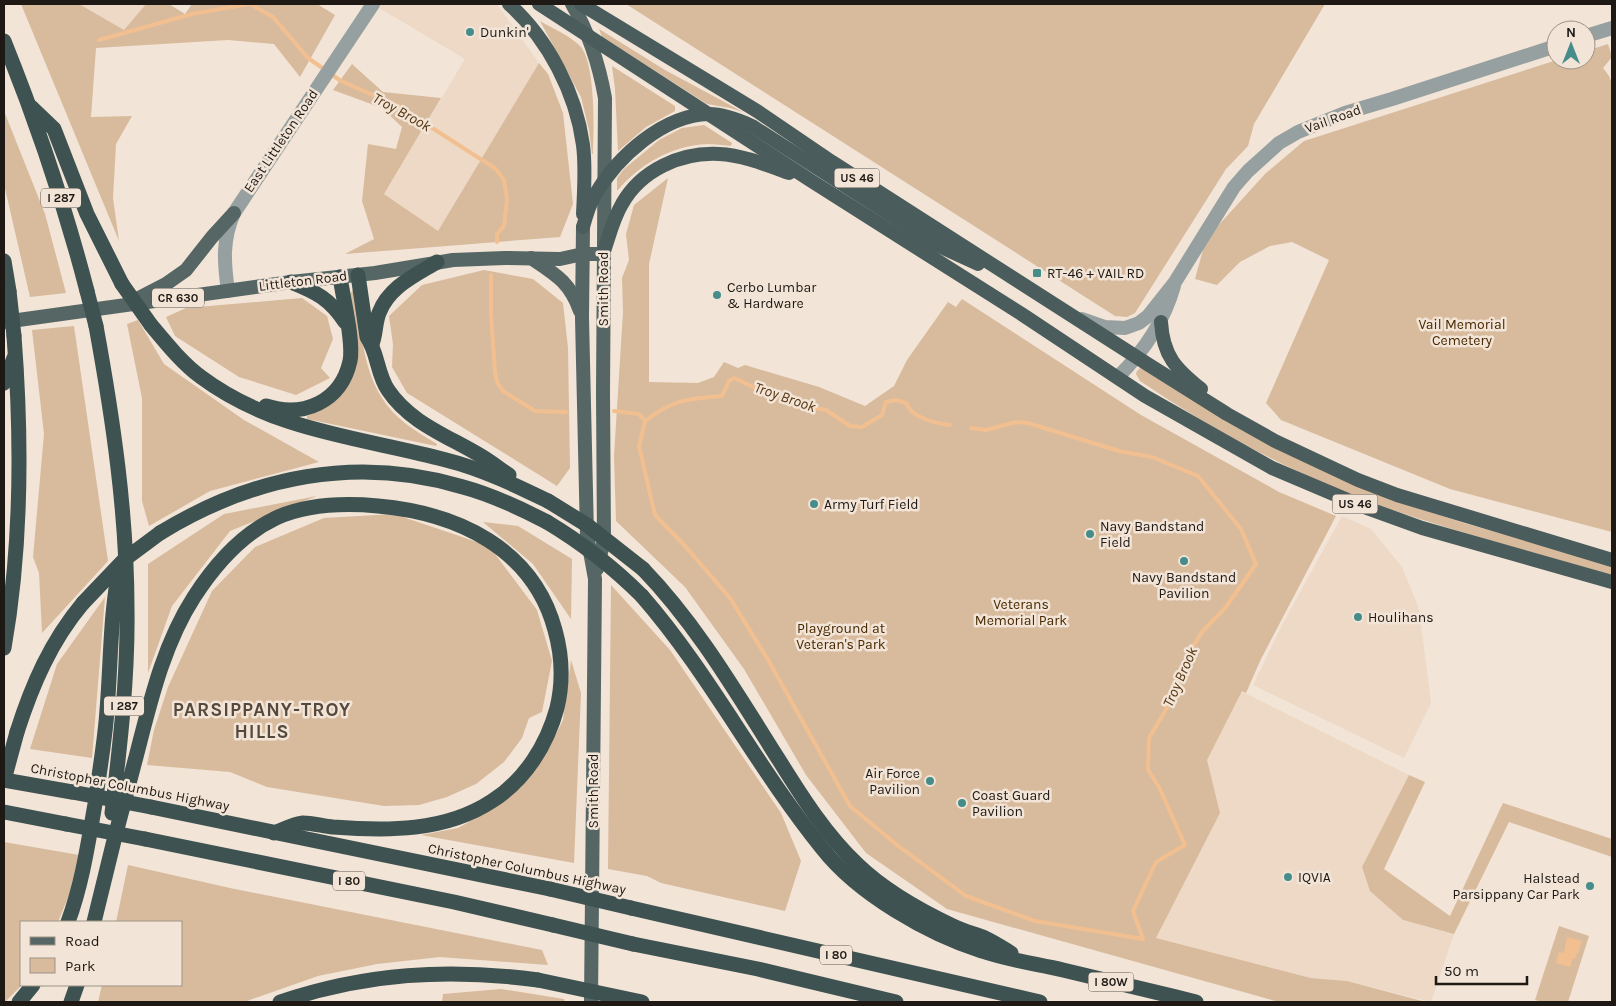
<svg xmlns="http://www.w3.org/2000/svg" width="1616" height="1006" viewBox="0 0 1616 1006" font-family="Karla,sans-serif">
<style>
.built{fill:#edd9c6}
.green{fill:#d8ba9d}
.water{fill:#f2c090}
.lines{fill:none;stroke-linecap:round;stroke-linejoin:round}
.stream{stroke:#f2c090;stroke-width:4}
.tertiary{stroke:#97a0a0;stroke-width:14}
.primary{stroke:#556665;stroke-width:14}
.trunk{stroke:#4a5c5b;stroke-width:14}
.motorway{stroke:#3e5251;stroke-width:15}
.motorway-bridge{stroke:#3e5251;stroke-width:15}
.poi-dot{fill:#458c8a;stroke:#f2e4d6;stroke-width:2}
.labels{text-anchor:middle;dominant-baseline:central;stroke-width:5;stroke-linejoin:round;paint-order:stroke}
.shield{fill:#f2e4d6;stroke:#5e564e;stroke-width:1}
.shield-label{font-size:12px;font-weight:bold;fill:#1e1914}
.poi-label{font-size:14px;fill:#1e1914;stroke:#f2e4d6;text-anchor:start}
.street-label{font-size:14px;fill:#1e1914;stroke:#f2e4d6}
.park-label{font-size:14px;fill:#472800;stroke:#f2e4d6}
.water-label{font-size:15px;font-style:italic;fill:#56350f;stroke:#f2e4d6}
.district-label{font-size:19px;font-weight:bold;letter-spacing:1px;fill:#55493e;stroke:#f2e4d6}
</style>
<rect width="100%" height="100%" fill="#f2e4d6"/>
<g class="built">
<polygon points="79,4 146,4 124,30"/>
<polygon points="368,4 497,4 539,63 438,231 384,194 465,59 381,9"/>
<polygon points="1342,516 1371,529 1402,567 1419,609 1431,703 1404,758 1253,685 1283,623"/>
<polygon points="1233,687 1409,775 1362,867 1402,920 1454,934 1431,1002 1347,981 1311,978 1156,938 1220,813 1203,745"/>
</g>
<g class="green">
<polygon points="21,4 79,4 124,30 146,4 169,4 185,14 192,4 317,4 335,15 300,77 274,44 228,40 96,48 91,117 132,116 116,144 113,198 119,241"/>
<polygon points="626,4 1325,4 1254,124 1248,146 1226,169 1135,313 1127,317 1115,316"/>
<path d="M 540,21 C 552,28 570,36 579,45 C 596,60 594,132 593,154 L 592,154 L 589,130 L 581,97 Z"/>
<polygon points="599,29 665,70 743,112 730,108 707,104 602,37"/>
<polygon points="1608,44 1612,57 1603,68 1609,76 1612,84 1612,532 1450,489 1281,420 1266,403 1329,260 1292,242 1270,246 1240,262 1217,285 1195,279 1206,239 1265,174 1304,141 1557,60 1586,60 1586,51"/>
<polygon points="539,63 548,74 563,113 573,204 560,237 345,254 374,239 362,201 368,144 396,149 402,127 382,108 333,90 352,64 383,92 441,98 384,194 438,231"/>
<polygon points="612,66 675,106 675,111 646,127 618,151 615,89"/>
<polygon points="4,111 45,214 66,293 30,297 4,184"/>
<path d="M 704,125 L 732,143 L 731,146 C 723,145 715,144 707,144 C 673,145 640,164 618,190 L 617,190 L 617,178 L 624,169 L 659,140 L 682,128 Z"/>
<polygon points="668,178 649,264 649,382 698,383 714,377 724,362 738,368 745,365 819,387 865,406 894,386 907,360 948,302 956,307 962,299 1141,415 1279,492 1336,516 1261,659 1246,693 1242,691 1207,760 1220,813 1156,938 1311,978 1347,981 1426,1002 1279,1002 947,909 866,853 806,775 744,669 685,587 616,521 614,456 623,312 622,278 629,260 626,234 634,205"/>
<polygon points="484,270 533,279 563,303 568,348 570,468 557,486 407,393 392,367 393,344 389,316 422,285"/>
<path d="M 353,290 L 356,293 C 362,337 363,386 399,418 C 410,428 424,436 437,444 L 436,446 L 307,419 L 307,416 L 318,411 L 342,393 L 350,294 Z"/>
<polygon points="302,298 327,316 333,339 321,368 330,378 296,395 239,377 175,336 166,317 186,308"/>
<polygon points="138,320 164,364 244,420 319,462 210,491 149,526 142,501 142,398 127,324"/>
<polygon points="74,326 108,561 42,633 39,573 33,557 44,434 32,330"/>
<path d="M 1140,368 L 1144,369 L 1399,502 L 1467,524 L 1612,565 L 1612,575 C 1536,553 1459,533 1384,507 C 1297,476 1216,432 1140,381 L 1136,374 L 1137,371 Z"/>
<polygon points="317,496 230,531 172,606 148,673 148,564 224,514"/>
<polygon points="394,514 489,546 537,610 552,661 542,712 529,718 522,738 504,762 476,784 447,797 419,805 384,806 267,787 230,772 147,765 154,730 168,687 212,591 255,547 324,518"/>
<polygon points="483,522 518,526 572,559 571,619 533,564"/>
<polygon points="611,585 670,650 781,813 801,861 785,911 661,883 647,876 608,869"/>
<polygon points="105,597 92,758 30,749 57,664"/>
<polygon points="571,660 581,693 574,863 421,835 458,828 494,808 520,788 549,748 563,720"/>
<polygon points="1409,775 1425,782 1384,869 1450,916 1503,803 1612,839 1612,857 1509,822 1454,934 1403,920 1370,891 1362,867"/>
<polygon points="4,842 79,855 69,895 58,922 21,922 22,985 5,1002 4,1002"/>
<polygon points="128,865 230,888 542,950 548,965 440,957 377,964 318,976 244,1002 98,1002 102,985 181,985 181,922 116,922"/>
<polygon points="1559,926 1589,936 1568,1002 1543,1002 1535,1000"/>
<polygon points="501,989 564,999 565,1002 442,1002 443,994"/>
</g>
<polygon class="water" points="1567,937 1582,941 1578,953 1577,953 1575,959 1573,958 1570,967 1556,963 1559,952 1564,953"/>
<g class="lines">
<g class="stream">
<polyline points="250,4 273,17 308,58 341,81 398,106 496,169 504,180 507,199 504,226 497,234 497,242"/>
<polyline points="99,40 192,14 249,4"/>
<polyline points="491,275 491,314 495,372 497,382 503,391 535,411 566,412"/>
<path d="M 614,411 L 639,414 L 645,421 C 674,399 687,399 722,396 L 729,381 L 734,378 L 764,392 L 785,395 L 804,406 L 826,410 L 850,426 L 862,427 L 882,415 L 886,402 L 896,400 L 906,403 C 913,419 935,423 950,425"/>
<polyline points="645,421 639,446 655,515 685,546 730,598 767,658 850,806 897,845 966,896 1035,921 1143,939 1133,911 1156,862 1185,845 1159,787 1148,770 1149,738 1174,696 1186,658 1202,632 1226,607 1256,564 1241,529 1198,476 1152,457 1119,451 1028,423 1016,422 986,430 971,428"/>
</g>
<g class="tertiary">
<polyline points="1586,36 1612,28"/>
<path d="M 228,291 C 224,263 222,240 234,213 L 373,4"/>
<polyline points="1082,319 1105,327 1125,328 1139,323 1148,316 1175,282 1234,187 1248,171 1279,143 1298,132 1345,113 1392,99 1556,46"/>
<path d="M 1118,377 C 1144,351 1164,322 1174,286"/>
</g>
<g class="primary">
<path d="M 572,4 C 589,33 599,64 605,98 L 603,393 L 604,540 L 597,569"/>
<polyline points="583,227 582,318 587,535 595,579 591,1002"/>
<path d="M 531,258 C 555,274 570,282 580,311"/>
<polyline points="137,299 166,284 186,270 212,237 234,213"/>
<polyline points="4,322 291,282 375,273 453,260 505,258 560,259 583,254 603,254"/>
</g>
<g class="trunk">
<path d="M 509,4 C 548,39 576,93 583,145 C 586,168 584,191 583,214"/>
<polyline points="539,4 813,182 1023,315 1145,396 1272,468 1364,507 1422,528 1612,582"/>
<polyline points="581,4 757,111 832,162 1149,365 1227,414 1275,441 1358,480 1397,495 1612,560"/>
<path d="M 583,227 C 586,216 589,205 595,195 C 617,157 663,115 709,114 C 724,114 739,120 752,126 L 939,246 L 978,264"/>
<path d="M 603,254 C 609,237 613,219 622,204 C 641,170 681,152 719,154 C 742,155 767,165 789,173"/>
<path d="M 1161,322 C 1163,356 1176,369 1201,389"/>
</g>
<g class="motorway">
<path d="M 4,41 C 37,123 65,206 87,291"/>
<polyline points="31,107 54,129 87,214 122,284"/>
<polyline points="4,261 9,291"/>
<path d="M 358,275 L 367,337 C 378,353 377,374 388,390 C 410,423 448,436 481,456 C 491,462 500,469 509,475"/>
<path d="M 291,282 C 316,292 330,299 345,322"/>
<path d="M 151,325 C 166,343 182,363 201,377 C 275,432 360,437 446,460 C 482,469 515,485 548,501"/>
<path d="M 96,326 C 113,419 127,514 127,609 C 128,677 120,745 112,813"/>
<path d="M 372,344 C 376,334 375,323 379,313 C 389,287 414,276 437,262"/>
<polyline points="4,383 14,358"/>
<path d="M 266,406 C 303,418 341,402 350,361 C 354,342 343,298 340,277"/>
<path d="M 160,533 C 253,476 357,455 463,487 C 493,495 520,508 547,522"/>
<path d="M 643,569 C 698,626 737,694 779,760 C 802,797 826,835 858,865 C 885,891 919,910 953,926 C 963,931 975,934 985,938 C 994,942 1003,948 1011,953"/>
<path d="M 642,596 C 710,674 757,768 822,848 C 858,894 928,934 982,951 C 1008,960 1037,964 1063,970 C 1108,981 1152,991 1196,1002"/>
<path d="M 4,648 C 22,546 22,440 14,336"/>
<path d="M 17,732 C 32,685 51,641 83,603"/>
<polyline points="4,780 72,792"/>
<polyline points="151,807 550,889"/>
<polyline points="4,812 66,824"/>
<polyline points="145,839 454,902 553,925"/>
<polyline points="631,908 1040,1002"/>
<path d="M 68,922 C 82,884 88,844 95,804 C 99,773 105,741 107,710 C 111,662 110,613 120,566"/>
<path d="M 94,922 C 107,867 121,812 136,757 C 150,703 163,645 194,597 C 214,566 242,534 276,518 C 307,504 345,503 378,506 C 457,513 533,548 555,630 C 562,655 563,683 557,708 C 547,745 525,780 492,801 C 445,832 387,831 333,827 C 323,826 312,823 303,823 C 293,824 283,830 274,833"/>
<polyline points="633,944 758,969 896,1002"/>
<polyline points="19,1002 33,985"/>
<polyline points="71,1002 77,985"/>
<path d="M 280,1002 C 366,973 448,968 538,980"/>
</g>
<g class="motorway-bridge">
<polyline points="122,284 151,325"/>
<polyline points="9,291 14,336"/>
<polyline points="87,291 96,326"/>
<polyline points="548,501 587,525 643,569"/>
<path d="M 547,522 C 582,543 613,567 642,596"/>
<polyline points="83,603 125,559 160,533"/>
<polyline points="4,780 17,732"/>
<polyline points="72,792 151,807"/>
<polyline points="66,824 145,839"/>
<polyline points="550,889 631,908"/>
<polyline points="553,925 633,944"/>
<polyline points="538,980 642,1002"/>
</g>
</g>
<g class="poi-dot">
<circle cx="470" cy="32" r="5"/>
<rect x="1032" y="268" width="10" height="10" rx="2.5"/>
<circle cx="717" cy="295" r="5"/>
<circle cx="814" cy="504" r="5"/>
<circle cx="1090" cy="534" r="5"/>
<circle cx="1184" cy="561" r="5"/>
<circle cx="1358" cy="617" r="5"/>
<circle cx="930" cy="781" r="5"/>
<circle cx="962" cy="803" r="5"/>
<circle cx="1288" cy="877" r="5"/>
<circle cx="1590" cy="886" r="5"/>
</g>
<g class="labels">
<g class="shield">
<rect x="834.5" y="168.5" width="45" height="19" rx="4"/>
<rect x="41" y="188.5" width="40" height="19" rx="4"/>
<rect x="152" y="288.5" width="52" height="19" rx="4"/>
<rect x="1332.5" y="494.5" width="45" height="19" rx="4"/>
<rect x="104" y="696.5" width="40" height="19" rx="4"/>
<rect x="333" y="871.5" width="32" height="19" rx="4"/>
<rect x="820" y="945.5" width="32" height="19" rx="4"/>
<rect x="1088.5" y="972.5" width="45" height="19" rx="4"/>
</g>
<g class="shield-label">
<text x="857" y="178">US 46</text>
<text x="61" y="198">I 287</text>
<text x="178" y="298">CR 630</text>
<text x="1355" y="504">US 46</text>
<text x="124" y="706">I 287</text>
<text x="349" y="881">I 80</text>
<text x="836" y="955">I 80</text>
<text x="1111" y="982">I 80W</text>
</g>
<g class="poi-label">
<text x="480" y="32">Dunkin'</text>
<text x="1047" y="273">RT-46 + VAIL RD</text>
<text x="727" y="287">Cerbo Lumbar<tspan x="727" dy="16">&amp; Hardware</tspan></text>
<text x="824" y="504">Army Turf Field</text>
<text x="1100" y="526">Navy Bandstand<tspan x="1100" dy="16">Field</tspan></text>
<text x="1184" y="577" text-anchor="middle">Navy Bandstand<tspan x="1184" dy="16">Pavilion</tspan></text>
<text x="1368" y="617">Houlihans</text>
<text x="920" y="773" text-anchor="end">Air Force<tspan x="920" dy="16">Pavilion</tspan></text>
<text x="972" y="795">Coast Guard<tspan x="972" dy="16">Pavilion</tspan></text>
<text x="1298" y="877">IQVIA</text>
<text x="1580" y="878" text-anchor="end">Halstead<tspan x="1580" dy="16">Parsippany Car Park</tspan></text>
</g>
<g class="street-label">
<text transform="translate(1333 119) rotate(-20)">Vail Road</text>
<text transform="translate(281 141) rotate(-56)">East Littleton Road</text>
<text transform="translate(303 281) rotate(-7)">Littleton Road</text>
<text transform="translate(603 289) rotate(-90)">Smith Road</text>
<text transform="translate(130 787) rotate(11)">Christopher Columbus Highway</text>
<text transform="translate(593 791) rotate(-90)">Smith Road</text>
<text transform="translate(527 869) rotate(12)">Christopher Columbus Highway</text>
</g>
<g class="park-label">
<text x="1462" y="324">Vail Memorial<tspan x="1462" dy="16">Cemetery</tspan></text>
<text x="1021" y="604">Veterans<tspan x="1021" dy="16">Memorial Park</tspan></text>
<text x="841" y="628">Playground at<tspan x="841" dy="16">Veteran's Park</tspan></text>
</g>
<g class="water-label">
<text transform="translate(402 112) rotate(29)">Troy Brook</text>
<text transform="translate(785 397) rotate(19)">Troy Brook</text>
<text transform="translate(1180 677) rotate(-66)">Troy Brook</text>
</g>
<g class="district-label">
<text x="262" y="710">PARSIPPANY-TROY<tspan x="262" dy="22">HILLS</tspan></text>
</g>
</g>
<rect width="1616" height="1006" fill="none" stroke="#1e1914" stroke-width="10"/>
<rect x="20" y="921" width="162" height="65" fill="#f2e4d6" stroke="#9d9388"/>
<rect x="30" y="937" width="25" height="8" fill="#556665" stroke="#9d9388"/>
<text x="65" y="946" font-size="15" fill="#1e1914">Road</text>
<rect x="30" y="958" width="25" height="15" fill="#d8ba9d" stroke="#9d9388"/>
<text x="65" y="971" font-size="15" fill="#1e1914">Park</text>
<g transform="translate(1571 45)"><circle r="24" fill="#f2e4d6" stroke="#9d9388"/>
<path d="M0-4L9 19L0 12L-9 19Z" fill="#458c8a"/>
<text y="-8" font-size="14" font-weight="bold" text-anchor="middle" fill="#1e1914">N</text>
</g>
<path d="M1436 976v8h91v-8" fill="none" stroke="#1e1914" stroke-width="2.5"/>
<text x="1444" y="976" font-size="15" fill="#1e1914" stroke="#f2e4d6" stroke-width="4" paint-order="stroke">50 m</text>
</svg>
